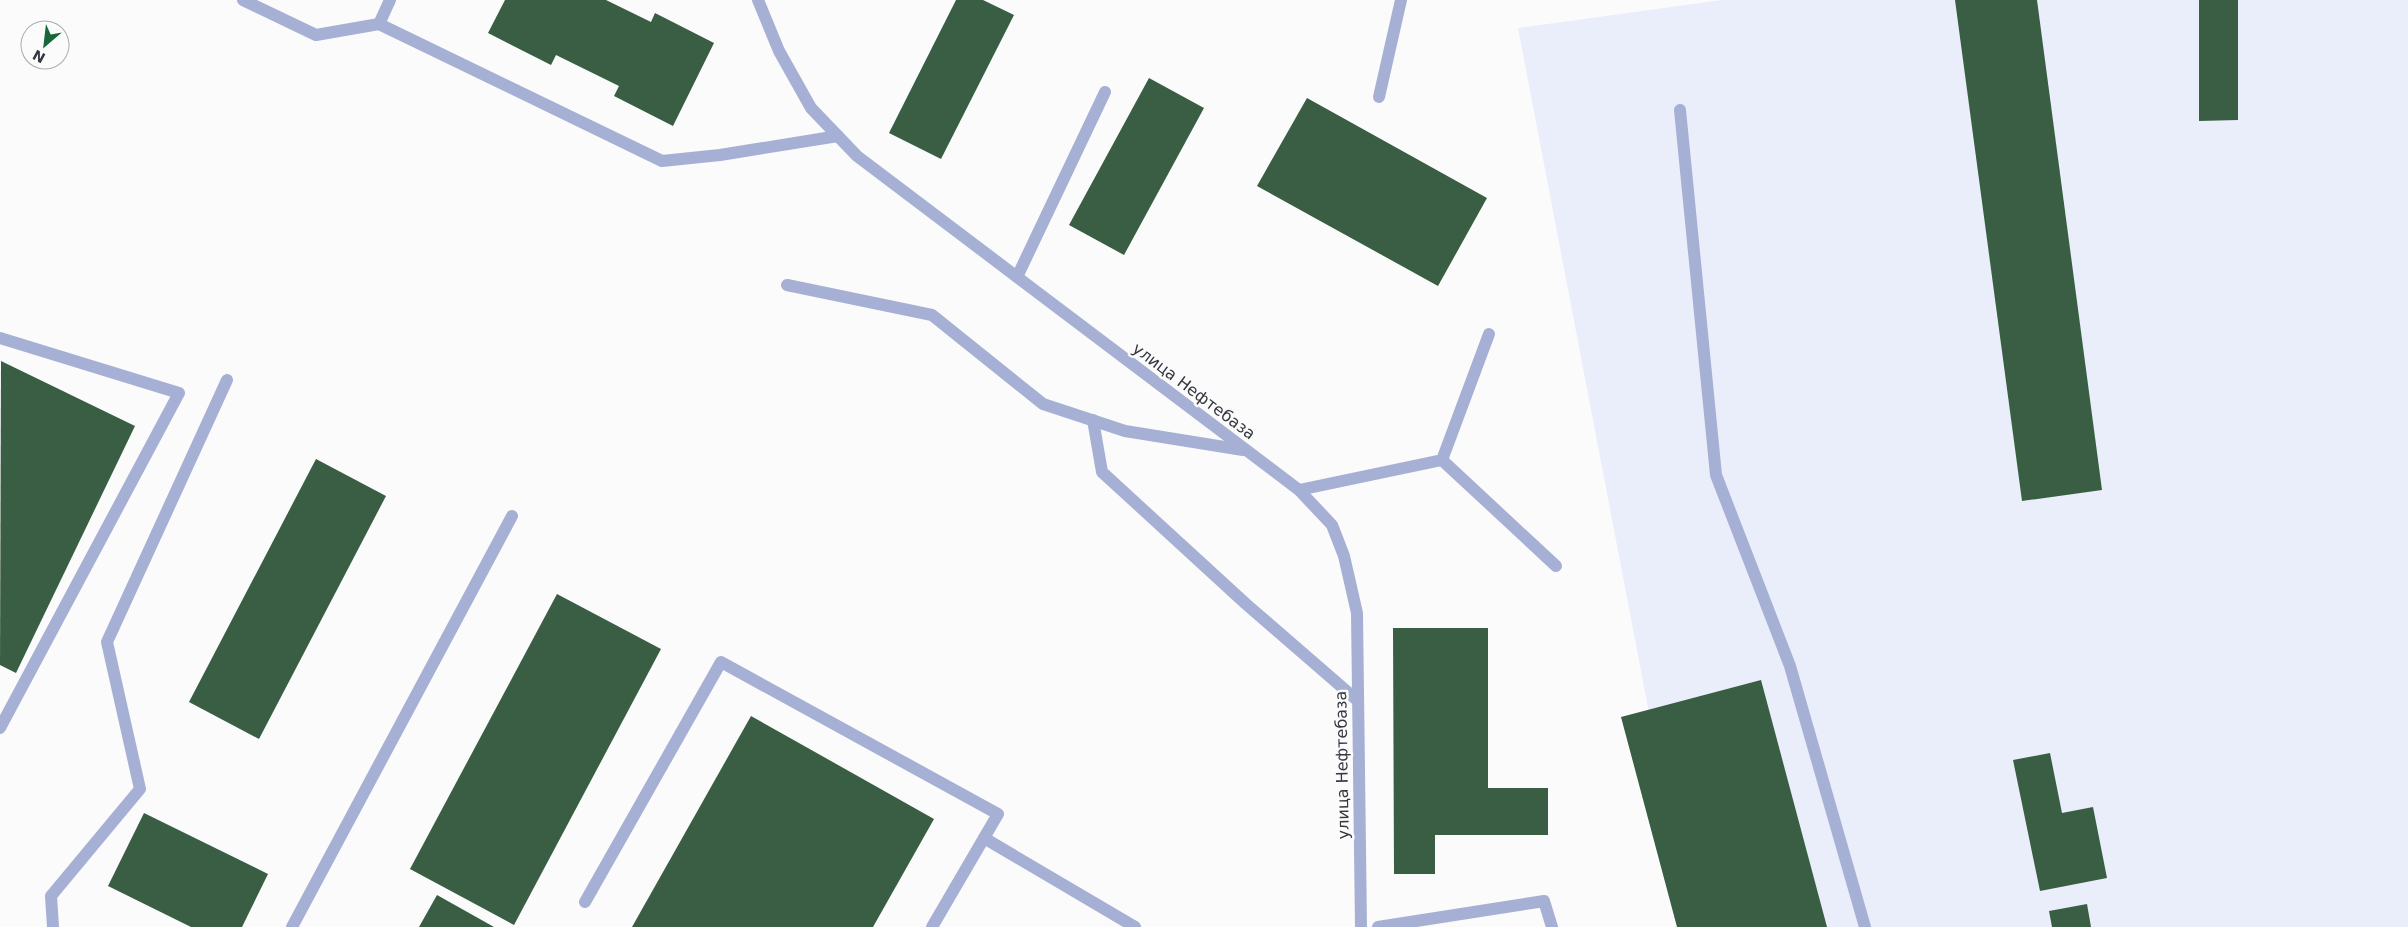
<svg xmlns="http://www.w3.org/2000/svg" width="2408" height="927" viewBox="0 0 2408 927" font-family="'DejaVu Sans',sans-serif">
<style>
.built{fill:#eaeefb}
.building{fill:#395e43}
.lines{fill:none;stroke-linecap:round;stroke-linejoin:round}
.minor{stroke:#a6b0d5;stroke-width:12}
.labels{text-anchor:middle;dominant-baseline:central;stroke-width:5;stroke-linejoin:round;paint-order:stroke}
.street-label{font-size:16px;fill:#353741;stroke:#fbfbfb}
</style>
<rect width="100%" height="100%" fill="#fbfbfb"/>
<polygon class="built" points="1722,0 2408,0 2408,927 1690,927 1518,28"/>
<g class="building">
<polygon points="505,0 606,0 651,22 655,13 714,43 673,126 614,96 619,86 556,55 551,65 488,33"/>
<polygon points="956,0 983,0 1014,15 941,159 889,133"/>
<polygon points="1955,0 2037,0 2102,490 2022,501"/>
<polygon points="2199,0 2238,0 2238,120 2199,121"/>
<polygon points="1149,78 1204,108 1124,255 1069,225"/>
<polygon points="1307,98 1487,198 1438,286 1257,186"/>
<polygon points="1,361 135,426 16,673 0,665"/>
<polygon points="316,459 386,496 259,739 189,702"/>
<polygon points="557,594 661,649 514,925 410,869"/>
<polygon points="1393,628 1488,628 1488,788 1548,788 1548,835 1435,835 1435,874 1394,874"/>
<polygon points="1761,680 1827,927 1677,927 1621,717"/>
<polygon points="751,716 934,819 873,927 632,927"/>
<polygon points="2050,753 2062,813 2093,807 2107,878 2040,891 2013,760"/>
<polygon points="144,813 268,874 242,927 191,927 108,886"/>
<polygon points="437,895 494,927 419,927"/>
<polygon points="2087,904 2091,927 2052,927 2049,911"/>
</g>
<g class="lines">
<g class="minor">
<polyline points="243,0 316,35 379,24 662,161 720,155 838,136"/>
<polyline points="758,0 779,51 811,108 857,156 1299,490 1332,525 1344,556 1357,613 1361,927"/>
<polyline points="379,24 390,0"/>
<polyline points="1379,97 1401,0"/>
<polyline points="1680,110 1716,475 1790,666 1865,927"/>
<polyline points="1017,277 1105,92"/>
<polyline points="787,285 932,315 1043,404 1125,431 1243,450"/>
<polyline points="0,338 179,393 0,728"/>
<polyline points="1093,420 1102,472 1246,604 1358,701"/>
<polyline points="1442,460 1556,566"/>
<polyline points="1299,490 1442,460 1489,334"/>
<polyline points="984,838 1135,927"/>
<polyline points="585,902 721,662 998,814 932,927"/>
<polyline points="53,927 51,896 140,789 107,642 227,380"/>
<polyline points="292,927 512,516"/>
<polyline points="1378,927 1544,901 1552,927"/>
</g>
</g>
<g class="labels">
<g class="street-label">
<text transform="translate(1194 391) rotate(37)">улица Нефтебаза</text>
<text transform="translate(1342 765) rotate(-91)">улица Нефтебаза</text>
</g>
</g>
<g transform="translate(45 45) rotate(208)"><circle r="24" fill="#fbfbfb" stroke="#acadb1"/>
<path d="M0-4L9 19L0 12L-9 19Z" fill="#176737"/>
<text y="-8" font-size="14" font-weight="bold" text-anchor="middle" fill="#353741">N</text>
</g>
</svg>
